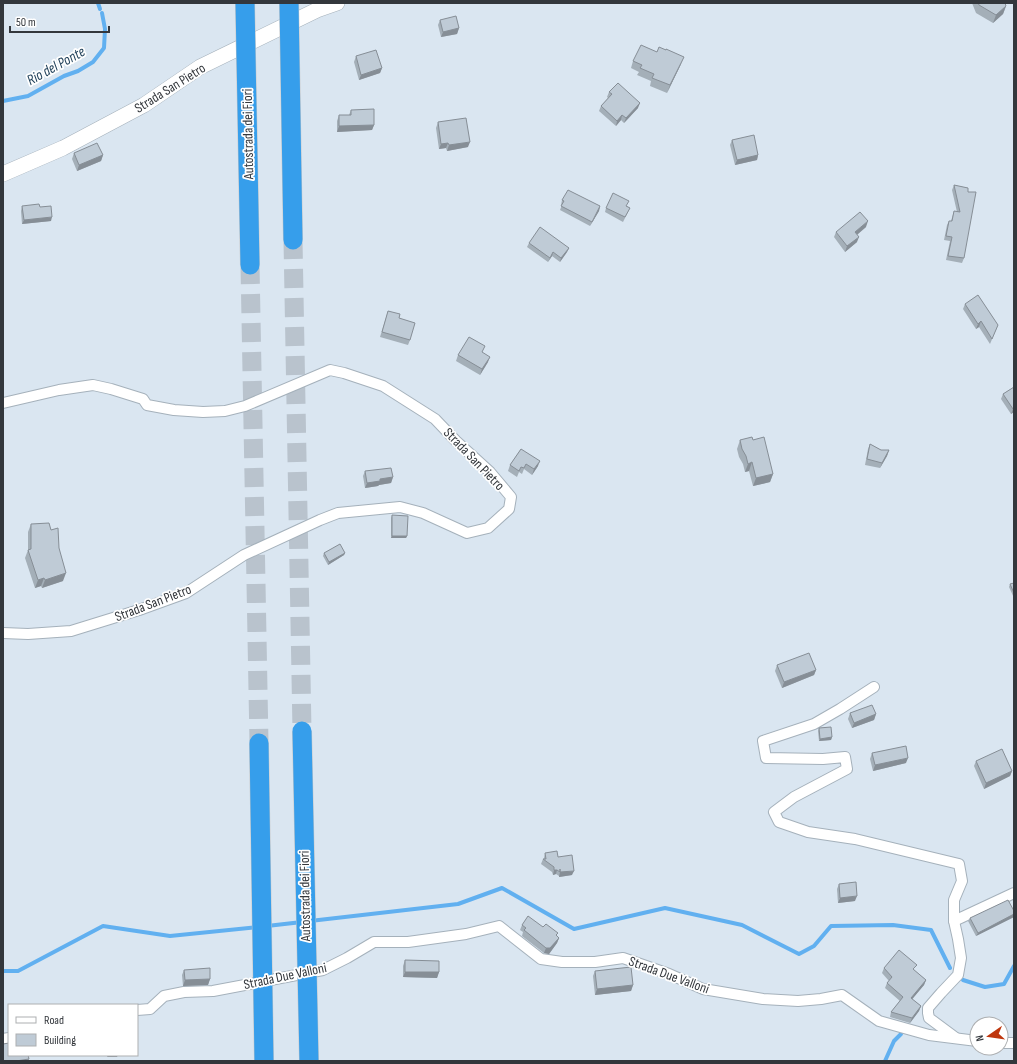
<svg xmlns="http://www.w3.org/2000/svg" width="1017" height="1064" viewBox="0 0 1017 1064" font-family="'Sofia Sans Condensed',sans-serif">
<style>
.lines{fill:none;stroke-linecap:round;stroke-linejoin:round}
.stream{stroke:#61b0f0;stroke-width:4}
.highway-tunnel{stroke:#b9c3cd;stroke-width:19;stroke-dasharray:19 10;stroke-linecap:butt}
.street-casing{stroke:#a5b1bb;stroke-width:12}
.secondary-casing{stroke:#a5b1bb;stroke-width:16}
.street{stroke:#fff;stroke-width:10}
.secondary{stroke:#fff;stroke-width:15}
.highway-bridge-casing{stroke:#c6c7c8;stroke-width:20;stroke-linecap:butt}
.highway-bridge{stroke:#369eeb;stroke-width:19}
.wall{fill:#a4afb8}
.shaded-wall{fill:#868e96}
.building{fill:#bfcbd6;stroke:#868e96}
.labels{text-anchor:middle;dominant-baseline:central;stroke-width:3.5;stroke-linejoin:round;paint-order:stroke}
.street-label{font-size:14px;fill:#33373c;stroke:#fff}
.water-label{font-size:15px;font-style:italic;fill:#1b3c56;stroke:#fff}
</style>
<rect width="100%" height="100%" fill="#dae6f1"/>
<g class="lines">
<g class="stream">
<polyline points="98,3 100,9"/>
<polyline points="3,101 28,96 64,76 78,71 93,62 104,48 105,29 102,13"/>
<polyline points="310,921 458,904 502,888 574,929 665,908 742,925 799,954 814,946 831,926 893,925 931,930 950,968"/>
<polyline points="267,926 302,922"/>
<polyline points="3,971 18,971 103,926 170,936 258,927"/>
<polyline points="963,980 985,987 1004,984 1014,966"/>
<polyline points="885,1061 894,1041 901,1034"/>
</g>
<g class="highway-tunnel">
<polyline points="293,240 302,731"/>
<polyline points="250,265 259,743"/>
</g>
<defs>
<g id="street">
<polyline points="3,403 59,390 93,385 111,389 143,399 147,405 174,410 203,412 225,411 245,406 330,370 344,373 383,386 435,419 456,441 490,472 511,497 509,509 488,528 467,533 423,513 400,507 338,513 320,520 244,555 186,593 139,610 71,631 28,634 3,633"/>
<polyline points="874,687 840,709 814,724 763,741 766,758 823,759 845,757 847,769 794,797 774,812 779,822 808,832 855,839 959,864 962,881 954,900 954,921 958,939 961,958 958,975 941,993 928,1008 928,1013 929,1018 956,1038"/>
<polyline points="954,921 1014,893"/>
<polyline points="137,1010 150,1009 164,996 184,992 213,991 323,970 347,958 374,942 408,942 466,934 499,926 541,959 562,962 595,962 623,958 669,974 703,989 763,999 798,1001 821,999 842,995 879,1021 929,1035 977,1041"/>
<polyline points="3,1039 9,1038"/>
<polyline points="1001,1043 1014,1043"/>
</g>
<polyline id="secondary" points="3,174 63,148 144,105 200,67 317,10 337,3"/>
</defs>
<use href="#street" class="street-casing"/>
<use href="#secondary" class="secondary-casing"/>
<use href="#street" class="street"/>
<use href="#secondary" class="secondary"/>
<defs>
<g id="highway-bridge">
<polyline points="245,3 250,265"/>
<polyline points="289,3 293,240"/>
<polyline points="302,731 309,1061"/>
<polyline points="259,743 264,1061"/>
</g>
</defs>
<use href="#highway-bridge" class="highway-bridge-casing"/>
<use href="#highway-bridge" class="highway-bridge"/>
</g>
<g class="wall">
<polygon points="972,3 1005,3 1006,6 1003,14 993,23 976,13"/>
<polygon points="440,20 459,28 457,34 441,37 438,25"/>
<polygon points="356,56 382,68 380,73 359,80 354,62"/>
<polygon points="633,61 681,64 667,93 650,86 651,81 637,75 639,72 631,68"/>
<polygon points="609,92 638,108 624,123 621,120 616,126 599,111 601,106 608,98 607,97"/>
<polygon points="351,110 374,125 372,130 337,132 337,121 339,115 349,115"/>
<polygon points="438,122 468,147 447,151 446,148 439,149 436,128"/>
<polygon points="732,140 758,155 757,160 735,165 730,145"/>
<polygon points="74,153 103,155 101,161 77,171 72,159"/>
<polygon points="954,185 968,188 964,258 962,263 946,260 950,241 944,240 947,225 949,221 951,221 954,211 957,212 952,190"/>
<polygon points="562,200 600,206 599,211 590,226 560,210 562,205 561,205"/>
<polygon points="22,206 40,207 51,221 22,224 21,211"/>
<polygon points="627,206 630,208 623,222 605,212 606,208"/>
<polygon points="866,227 857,235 857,242 845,252 834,237 836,232"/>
<polygon points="529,243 569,248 567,252 560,262 552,256 548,262 527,247"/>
<polygon points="965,304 998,325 990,344 979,327 976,329 963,309"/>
<polygon points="388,311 399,318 410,340 408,345 380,337"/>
<polygon points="483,353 488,362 480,375 456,361 458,355"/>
<polygon points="1014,387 1014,412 1011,414 1001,399 1003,394"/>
<polygon points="740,440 753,440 773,474 770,482 753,486 749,471 745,472 743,464 739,457 737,449"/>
<polygon points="870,444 881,450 889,450 887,456 880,468 865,465 868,449"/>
<polygon points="521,449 538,466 532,475 524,469 522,474 519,472 517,477 508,471 510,465"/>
<polygon points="365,471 393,477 391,483 379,485 378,486 365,488 363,476"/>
<polygon points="392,515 407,536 406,538 391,538 391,518"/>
<polygon points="31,524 59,548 63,581 42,588 41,586 35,588 25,558 28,550 28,532"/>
<polygon points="324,553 345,553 344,555 328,565 323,556"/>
<polygon points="1014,583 1014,598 1009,587 1010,584"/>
<polygon points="777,665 816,670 814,675 782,688 775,671"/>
<polygon points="850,713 876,714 874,720 852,728 848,719"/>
<polygon points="819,728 832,737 831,740 819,741 818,731"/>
<polygon points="872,753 906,763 873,771 870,759"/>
<polygon points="976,761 1012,771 1010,776 984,789 974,766"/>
<polygon points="545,853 558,857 572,875 559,877 559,876 556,874 553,875 552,872 541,864 543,859 544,859 544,858"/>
<polygon points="839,884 855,901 838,903 837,889"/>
<polygon points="1014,911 1014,917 976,936 968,921 970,918"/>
<polygon points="522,925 543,927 559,938 557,943 549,954 544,953 522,936 523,932 520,930"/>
<polygon points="405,960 439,972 437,978 403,977 403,966"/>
<polygon points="884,968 915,970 915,971 926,980 924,985 912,999 921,1006 919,1011 910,1023 890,1017 891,1012 900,1001 885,988 887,983 889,981 882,973"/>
<polygon points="184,970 210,979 208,985 183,986 182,975"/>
<polygon points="595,971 633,985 631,991 595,995 593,976"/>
</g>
<g class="shaded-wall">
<polygon points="1006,6 1003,14 993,23 996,15"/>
<polygon points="459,28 457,34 441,37 443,32"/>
<polygon points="684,57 681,64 667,93 670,85"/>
<polygon points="382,68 380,73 359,80 361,75"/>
<polygon points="640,103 638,108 624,123 626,118"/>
<polygon points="622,115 621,120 616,126 617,121"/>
<polygon points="374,125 372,130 337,132 339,126"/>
<polygon points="470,142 468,147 447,151 449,145"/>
<polygon points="448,143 446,148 439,149 441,144"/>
<polygon points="103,155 101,161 77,171 79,165"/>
<polygon points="758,155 757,160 735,165 737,160"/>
<polygon points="600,206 599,211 590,226"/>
<polygon points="52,217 51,221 22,224 24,220"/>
<polygon points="868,221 866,227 853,238 855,232"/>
<polygon points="859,237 857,242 845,252 847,246"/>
<polygon points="569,248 567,252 560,262 561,258"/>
<polygon points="553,252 552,256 548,262"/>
<polygon points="981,321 979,327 976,329 978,324"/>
<polygon points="490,357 488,362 480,375 482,369"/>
<polygon points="1014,408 1014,412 1011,414 1013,409"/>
<polygon points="889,450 887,456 880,468 882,463"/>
<polygon points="540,461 538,466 532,475 534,469"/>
<polygon points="752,462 749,471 745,472 748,464"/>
<polygon points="773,474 770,482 753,486 756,478"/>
<polygon points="393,477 391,483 379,485 378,486 365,488 367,483 380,479"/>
<polygon points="392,536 407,536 406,538 391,538"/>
<polygon points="345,553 344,555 328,565 329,562"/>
<polygon points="66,573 63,581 42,588 45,580"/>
<polygon points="44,578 41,586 35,588 38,580"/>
<polygon points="816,670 814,675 782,688 784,682"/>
<polygon points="876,714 874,720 852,728 854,723"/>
<polygon points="832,737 831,740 819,741 820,739"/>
<polygon points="908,758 906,763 873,771 875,765"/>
<polygon points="1012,771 1010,776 984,789 986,783"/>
<polygon points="554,870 557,870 556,874 553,875"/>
<polygon points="574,871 572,875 559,877 560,872"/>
<polygon points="857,896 855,901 838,903 840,898"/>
<polygon points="1014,914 1014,917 976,936 978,933"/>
<polygon points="559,938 557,943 549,954 544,953 546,948"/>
<polygon points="405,972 439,972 437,978 403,977"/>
<polygon points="210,979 208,985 183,986 185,980"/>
<polygon points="926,980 924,985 909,1003 911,998"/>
<polygon points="633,985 631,991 595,995 597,989"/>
<polygon points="921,1006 919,1011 910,1023 912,1018"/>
<polygon points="108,1055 118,1055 117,1057 107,1057"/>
<polygon points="29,1059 28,1061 16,1061"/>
</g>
<g class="building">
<polygon points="978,3 1005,3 1006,6 996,15 979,5"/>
<polygon points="456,16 459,28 443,32 440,20"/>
<polygon points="641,45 657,52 659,47 666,50 666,49 684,57 670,85 652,78 654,74 640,68 642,65 633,61"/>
<polygon points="376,50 382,68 361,75 356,56"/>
<polygon points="618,83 640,103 626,118 622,115 617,121 601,106 612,94 609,92"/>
<polygon points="374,109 374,125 339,126 339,115 351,115 351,110"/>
<polygon points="466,118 470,142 449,145 448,143 441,144 438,122"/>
<polygon points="754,135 758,155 737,160 732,140"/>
<polygon points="97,143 103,155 79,165 74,153"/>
<polygon points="954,185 968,188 968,192 976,192 964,258 948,256 952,237 946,236 949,221 952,221 954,211 960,212"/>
<polygon points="568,190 600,206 592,222 561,206 564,201 562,200"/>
<polygon points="613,193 629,201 626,206 630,208 625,217 606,208"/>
<polygon points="39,204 40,207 51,206 52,217 24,220 22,206"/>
<polygon points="860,212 868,221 855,232 859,237 847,246 836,232"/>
<polygon points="540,227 569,248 561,258 553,252 550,258 529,243"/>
<polygon points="978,295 998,325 992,339 981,321 978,324 965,304"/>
<polygon points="388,311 400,314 399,318 415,323 410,340 382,332"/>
<polygon points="469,337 485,346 482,352 490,357 482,369 458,355"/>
<polygon points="1014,387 1014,408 1013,409 1003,394"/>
<polygon points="752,437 753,440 764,437 773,474 756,478 752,462 748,464 746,456 742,449 740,440"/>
<polygon points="870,444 881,450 889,450 882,463 867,459"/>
<polygon points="521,449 540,461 534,469 526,464 524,468 521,467 519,471 510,465"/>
<polygon points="391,468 393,477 380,479 380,481 367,483 365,471"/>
<polygon points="392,515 408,516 407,536 392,536"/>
<polygon points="49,523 51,530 58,528 59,548 66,573 45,580 44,578 38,580 28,550 31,549 31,524"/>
<polygon points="340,544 345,553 329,562 324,553"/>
<polygon points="1014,583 1014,593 1010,584"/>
<polygon points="809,653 816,670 784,682 777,665"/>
<polygon points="872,705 876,714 854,723 850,713"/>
<polygon points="831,727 832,737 820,739 819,728"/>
<polygon points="906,746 908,758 875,765 872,753"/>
<polygon points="1002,749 1012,771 986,783 976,761"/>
<polygon points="557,851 558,857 572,855 574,871 560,872 560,869 560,872 557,870 554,870 554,867 543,859 546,859 545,853"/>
<polygon points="856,882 857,896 840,898 839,884"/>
<polygon points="1008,900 1014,911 1014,914 978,933 970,918"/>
<polygon points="528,916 543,927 546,924 558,933 556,935 559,938 550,948 546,948 524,930 526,928 522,925"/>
<polygon points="899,950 917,965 913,969 926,980 911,998 921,1006 912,1018 891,1012 903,997 887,983 892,977 884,968"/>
<polygon points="405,960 439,961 439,972 405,972"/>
<polygon points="631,967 633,985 597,989 595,971"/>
<polygon points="210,968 210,979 185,980 184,970"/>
<polygon points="9,1043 9,1055 28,1055 29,1059 16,1061 3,1061 3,1044"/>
</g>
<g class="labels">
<g class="street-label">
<text transform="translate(170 88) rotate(-32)">Strada San Pietro</text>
<text transform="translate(248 134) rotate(-91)">Autostrada dei Fiori</text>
<text transform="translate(474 459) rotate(46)">Strada San Pietro</text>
<text transform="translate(153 603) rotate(-21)">Strada San Pietro</text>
<text transform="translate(305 896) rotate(-91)">Autostrada dei Fiori</text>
<text transform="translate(669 975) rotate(20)">Strada Due Valloni</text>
<text transform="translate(285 976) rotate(-12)">Strada Due Valloni</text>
</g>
<g class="water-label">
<text transform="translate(56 66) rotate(-29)">Rio del Ponte</text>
</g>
</g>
<rect width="1017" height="1064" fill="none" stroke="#33373c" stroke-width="8"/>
<rect x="8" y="1004" width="130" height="52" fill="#ffffff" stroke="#adafb1"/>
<rect x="16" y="1017" width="20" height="6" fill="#ffffff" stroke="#adafb1"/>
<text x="44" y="1024" font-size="12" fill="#33373c">Road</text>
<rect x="16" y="1034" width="20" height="12" fill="#bfcbd6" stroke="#adafb1"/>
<text x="44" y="1044" font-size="12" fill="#33373c">Building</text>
<g transform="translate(989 1036) rotate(257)"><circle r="19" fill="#ffffff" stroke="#adafb1"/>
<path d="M0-3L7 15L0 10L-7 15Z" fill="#bf360d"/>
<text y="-6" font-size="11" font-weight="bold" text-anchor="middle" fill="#33373c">N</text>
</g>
<path d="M10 26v6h99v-6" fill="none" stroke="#33373c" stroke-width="2"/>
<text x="16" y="26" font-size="12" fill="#33373c" stroke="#ffffff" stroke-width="3" paint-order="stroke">50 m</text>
</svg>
